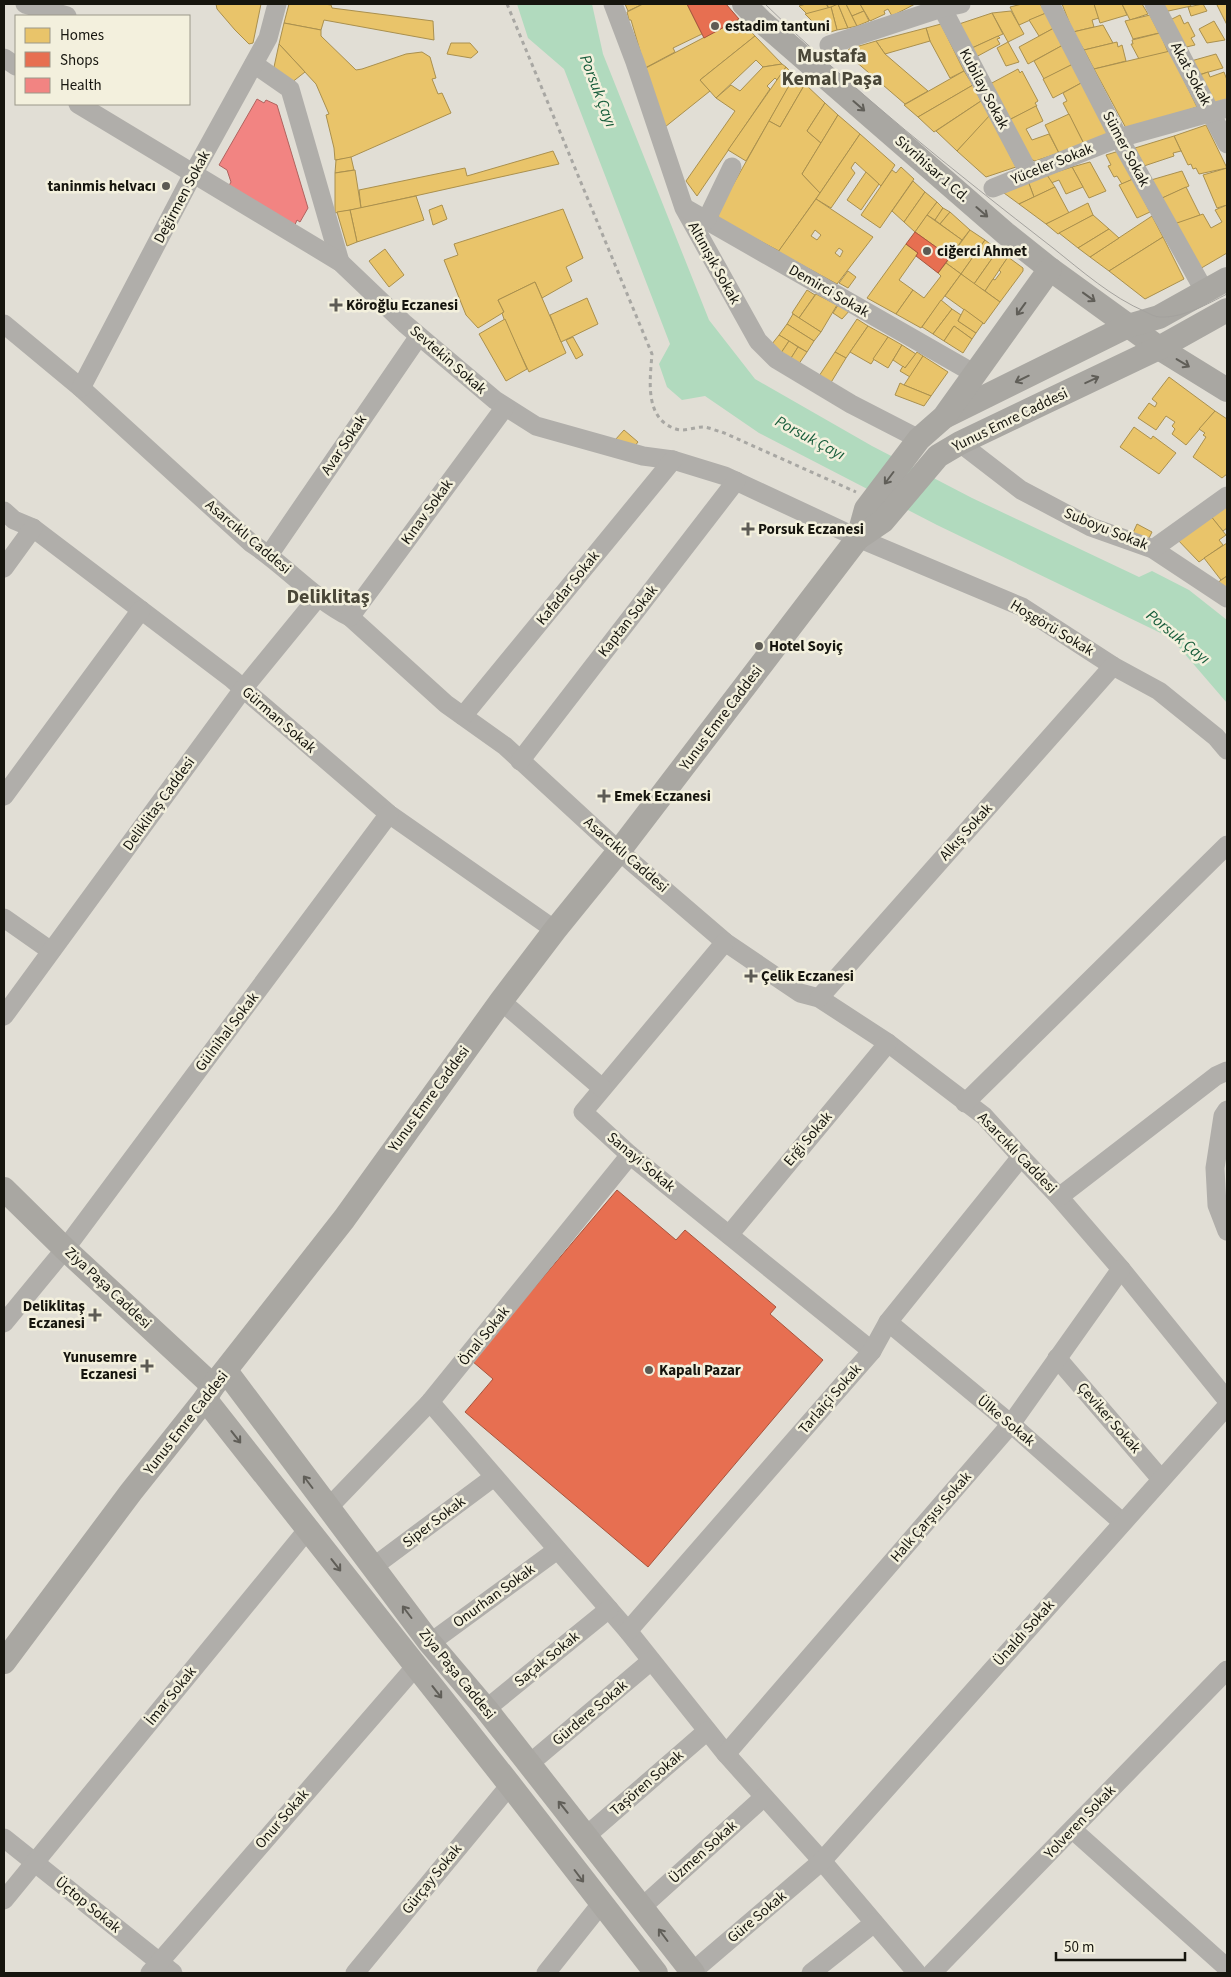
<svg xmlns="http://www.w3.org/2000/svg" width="1231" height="1977" viewBox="0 0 1231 1977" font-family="'Source Sans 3',sans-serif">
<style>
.water{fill:#b1dabe}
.homes{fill:#e9c46a;stroke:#aa904e;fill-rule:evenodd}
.shops{fill:#e76f51;stroke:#a8543d}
.health{fill:#f28482;stroke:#b0635f}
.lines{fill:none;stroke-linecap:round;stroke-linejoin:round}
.path{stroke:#a8a7a3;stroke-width:3;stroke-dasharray:4 4;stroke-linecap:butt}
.minor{stroke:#b0aeaa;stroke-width:19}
.major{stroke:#a9a7a2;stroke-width:24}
.tram{stroke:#a4a29e;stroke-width:1}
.oneway{stroke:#605e58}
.poi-dot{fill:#5d5b54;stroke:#f3f0dd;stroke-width:2}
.labels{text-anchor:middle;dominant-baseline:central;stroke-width:5;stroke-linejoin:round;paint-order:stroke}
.poi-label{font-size:15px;font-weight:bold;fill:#16150e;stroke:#f3f0dd;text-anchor:start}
.street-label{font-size:15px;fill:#16150e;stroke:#f3f0dd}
.water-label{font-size:16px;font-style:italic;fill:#165c3a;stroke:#f3f0dd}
.district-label{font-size:20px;font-weight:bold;fill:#4a4738;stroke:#f3f0dd}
</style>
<rect width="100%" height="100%" fill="#e1ded5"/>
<polygon class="water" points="517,4 592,4 603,54 709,320 755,379 872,446 972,498 1139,577 1152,571 1189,590 1227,620 1227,703 1171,638 937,525 759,433 705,396 682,400 667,387 659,364 670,344 564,69 528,38"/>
<g class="homes">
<polygon points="216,4 261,4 253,43 249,44 235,30 217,9"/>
<polygon points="289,4 324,4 331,5 332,8 433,21 434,40 324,20 321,30 284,23"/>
<polygon points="625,4 643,4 628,11"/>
<polygon points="643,4 687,4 702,34 673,48 675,52 645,68 631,20 629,20 627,12"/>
<polygon points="806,4 826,4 829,9 807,14 799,6"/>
<polygon points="827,4 840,4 829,9"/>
<polygon points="838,4 848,28 837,30 831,7"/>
<polygon points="838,4 846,4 857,26 848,28"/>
<polygon points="846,4 860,4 864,11 852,16"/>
<polygon points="860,4 915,4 892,16 888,9 884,11 885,14 870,21"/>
<polygon points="1022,4 1040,4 1046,13 1019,25 1010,7"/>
<polygon points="1062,4 1094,4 1099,18 1092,20 1094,27 1073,32"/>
<polygon points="1094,4 1122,4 1127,15 1100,23"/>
<polygon points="1122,4 1142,4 1148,14 1130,20"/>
<polygon points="1161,4 1190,4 1191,6 1164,12"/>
<polygon points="1203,4 1207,11 1191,16 1188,7"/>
<polygon points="1220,4 1227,4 1227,25 1217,5"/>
<polygon points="831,7 837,30 827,33 823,32 805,14"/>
<polygon points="864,11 869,21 857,26 852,16"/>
<polygon points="1011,11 1024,34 1008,42 992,13"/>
<polygon points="992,13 1003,34 972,48 959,24"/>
<polygon points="1046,13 1054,28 1039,36 1029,20"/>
<polygon points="1150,15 1159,33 1133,39 1125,21"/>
<polygon points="1180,15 1184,24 1188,22 1195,36 1191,38 1195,45 1182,48 1168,21"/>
<polygon points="739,19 755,36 700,80 710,91 665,127 644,69"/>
<polygon points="1214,21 1225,40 1207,43 1199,29"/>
<polygon points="284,23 321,30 321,36 356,70 362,69 406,54 422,52 430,57 436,78 432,79 438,94 442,93 451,113 349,158 335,160 334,148 326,115 329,114 316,84 279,44"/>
<polygon points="941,24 964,71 950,78 930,41 926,28"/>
<polygon points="1103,25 1113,43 1084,50 1073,32"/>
<polygon points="926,28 930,41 885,54 876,41"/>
<polygon points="1054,28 1063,45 1028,64 1019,47"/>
<polygon points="1160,33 1168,52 1139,59 1131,44 1133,44 1132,40"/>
<polygon points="755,36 782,64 763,67 756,60 716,98 700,80"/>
<polygon points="998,36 1000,38 997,39 1000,44 976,57 972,48"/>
<polygon points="876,41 885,54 928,91 905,104 847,54 849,49"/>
<polygon points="1008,42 1019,62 1006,66 997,48"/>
<polygon points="1117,42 1118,47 1122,45 1126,61 1094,69 1084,50"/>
<polygon points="451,43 470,43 478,52 471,58 447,54"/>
<polygon points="279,44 305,72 291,83 274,67"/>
<polygon points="1063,45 1073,64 1044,79 1034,61"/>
<polygon points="1170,51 1197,107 1127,130 1094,69"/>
<polygon points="1216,54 1223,68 1198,75 1191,61"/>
<polygon points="782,64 786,67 777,80 775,78 767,86 770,89 697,196 686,181 735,111 716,98 731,85 740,91 763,67"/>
<polygon points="1073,64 1083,82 1053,98 1043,79"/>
<polygon points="786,67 795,76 746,161 728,150"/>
<polygon points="1018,69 1020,73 1022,71 1038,101 1035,103 1037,106 1009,120 990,84"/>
<polygon points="964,71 973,85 918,117 904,105"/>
<polygon points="1208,72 1210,77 1224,72 1227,80 1227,100 1212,105 1197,76"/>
<polygon points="795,75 805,84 780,127 769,121"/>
<polygon points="1083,82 1111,135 1084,144 1063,103 1067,101 1063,93"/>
<polygon points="805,84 825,103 807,131 821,143 802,174 820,193 779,251 726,223 716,215 769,121 780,127"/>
<polygon points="973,85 981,101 934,132 918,117"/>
<polygon points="981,101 990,116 957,151 936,131"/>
<polygon points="825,103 838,115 821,143 807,131"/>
<polygon points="1036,106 1043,121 1026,129 1032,140 1049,134 1059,153 1035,161 1030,159 1009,120"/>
<polygon points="1069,114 1084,144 1059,153 1045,125"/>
<polygon points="838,115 860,134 820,193 802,174"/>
<polygon points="990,115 1016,167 986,177 957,151"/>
<polygon points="1206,125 1227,168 1199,174 1196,168 1193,169 1191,164 1188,165 1174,136"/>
<polygon points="860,134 895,165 881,186 855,162 851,168 855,173 831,208 816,199"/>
<polygon points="1174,136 1181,151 1173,153 1174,156 1144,166 1135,148"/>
<polygon points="553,151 559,164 361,208 359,190 465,168 467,176"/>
<polygon points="1119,151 1133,179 1122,184 1117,176 1114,177 1108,166 1111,165 1106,155"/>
<polygon points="351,157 354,170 335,173 336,160"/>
<polygon points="1090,162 1106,191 1089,198 1072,167"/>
<polygon points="901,167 914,179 880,228 861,215 892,170 896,173"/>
<polygon points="1072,167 1083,187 1066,194 1059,180 1051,183 1047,175"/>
<polygon points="1227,168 1227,205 1217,208 1203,175"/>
<polygon points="355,170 361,208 335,213 335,173"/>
<polygon points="1182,171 1189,186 1160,199 1151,180"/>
<polygon points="866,172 879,184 861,210 847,200"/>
<polygon points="1047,175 1055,187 1034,197 1028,181"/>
<polygon points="1133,179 1150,212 1137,218 1119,185"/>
<polygon points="913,181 925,192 904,222 892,211"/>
<polygon points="1028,181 1034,197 1019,204 1004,193"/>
<polygon points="1055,187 1069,213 1046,224 1019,204"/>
<polygon points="1186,187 1200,215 1174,225 1160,199"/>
<polygon points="925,192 937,202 915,232 904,222"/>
<polygon points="416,196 424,220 357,242 350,210"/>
<path d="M 816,199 L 873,237 L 837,284 L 778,252 ZM 815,230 L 821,235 L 817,240 L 811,236 ZM 839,248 L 843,251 L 840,257 L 835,253 Z"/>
<polygon points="937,202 943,208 935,220 927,215"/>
<polygon points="1088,203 1093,215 1058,234 1046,224"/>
<polygon points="442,205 447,219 433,225 429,210"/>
<polygon points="1227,205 1227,253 1198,270 1174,224 1203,214 1211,228 1222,222 1215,210"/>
<polygon points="943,208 950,212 940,224 935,220"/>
<polygon points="563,209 583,258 566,267 572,281 542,298 535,282 498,300 504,312 478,328 466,315 444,260 458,255 454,244"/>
<polygon points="350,210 357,242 347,246 337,212"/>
<polygon points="950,212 970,230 962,240 940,224"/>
<polygon points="927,215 962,240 950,257 915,232"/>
<polygon points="1093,215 1109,229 1078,248 1059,233"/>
<polygon points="1152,216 1163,237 1109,271 1090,257"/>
<polygon points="1109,229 1119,238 1090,257 1078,248"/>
<polygon points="970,230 985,240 961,274 946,263"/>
<polygon points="1163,237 1184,279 1145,299 1109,271"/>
<polygon points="985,240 998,250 974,284 961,274"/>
<polygon points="906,244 918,253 899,280 913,290 896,314 867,298"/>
<polygon points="385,249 404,275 389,287 369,261"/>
<polygon points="998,250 1008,257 985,291 974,284"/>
<polygon points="1008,257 1023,268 1023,271 1000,302 985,291 993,279 995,280 1001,272 999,270"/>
<polygon points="946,263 961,274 921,328 896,314 913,290 924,298 941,276 938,273"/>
<polygon points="848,271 856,277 848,288 839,283"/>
<polygon points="961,274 1000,302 984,324 945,296"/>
<polygon points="535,282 566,353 529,372 504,319 502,313 504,312 498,300"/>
<polygon points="807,290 815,295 799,318 792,313"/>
<polygon points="816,294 837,305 821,332 799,318"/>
<polygon points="587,298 598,324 561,342 550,315"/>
<polygon points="941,300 952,309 933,334 922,327"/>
<polygon points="840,302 851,309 842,319 833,313"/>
<polygon points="952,309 961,315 958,321 976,333 972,339 954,326 944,341 933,334"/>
<polygon points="964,309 983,323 976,333 958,321"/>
<polygon points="793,314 821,332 814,341 787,324"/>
<polygon points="505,319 527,369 506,381 479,334"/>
<polygon points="857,319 868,326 846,358 835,352"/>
<polygon points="787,324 814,341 807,352 779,335"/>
<polygon points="868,326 888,337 871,364 850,352"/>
<polygon points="954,326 972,339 963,353 944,341"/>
<polygon points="779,335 789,341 779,356 768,349"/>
<polygon points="573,337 583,355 576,359 566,340"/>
<polygon points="888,337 902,345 888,368 873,359"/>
<polygon points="789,341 798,347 788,363 779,356"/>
<polygon points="902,345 916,354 905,368 893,360"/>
<polygon points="798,347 807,352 796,368 788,363"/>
<polygon points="835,352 846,358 827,389 815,382"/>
<polygon points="917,352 923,356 910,377 900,371 903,366 905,368"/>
<polygon points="923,356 948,372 931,396 904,385"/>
<polygon points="1169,377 1215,411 1186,445 1172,434 1175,429 1172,426 1175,422 1166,416 1156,430 1138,418 1149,403 1155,407 1157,403 1152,399"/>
<polygon points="900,383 904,385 931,396 924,406 895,395"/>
<polygon points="1215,411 1227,419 1227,474 1222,478 1193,457 1206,437 1203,435 1205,433 1199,429"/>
<polygon points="1134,427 1151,439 1153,436 1176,453 1159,474 1120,447"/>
<polygon points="624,430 638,442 634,447 615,440"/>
<polygon points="1227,500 1227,528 1223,531 1208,513"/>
<polygon points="1210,515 1226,535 1219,540 1223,545 1199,562 1176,538"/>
<polygon points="1137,524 1152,532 1147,542 1132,535"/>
<polygon points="1227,543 1227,576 1221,580 1204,558"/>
<polygon points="1227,576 1227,591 1217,583"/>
</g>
<g class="shops">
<polygon points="687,4 726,4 739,19 704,38"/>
<polygon points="915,232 950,257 938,273 916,256 918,253 906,244"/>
<polygon points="617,1190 676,1240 685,1230 776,1307 770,1314 823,1360 648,1567 465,1412 493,1379 472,1361"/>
</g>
<polygon class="health" points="257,99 264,103 266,100 277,105 308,208 300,222 297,220 294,227 226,191 231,182 227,170 219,165"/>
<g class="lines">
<path class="path" d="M 507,4 L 652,354 C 650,380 644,419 676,429 C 684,432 695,427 703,427 C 709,427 716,431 722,432 L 856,492"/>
<g class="minor">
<polyline points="25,4 67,16"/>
<polyline points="613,4 635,62 684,208 758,341 776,359 851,404 919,439"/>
<polyline points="940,4 1029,173"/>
<polyline points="1050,4 1119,138 1205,292"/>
<polyline points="1154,4 1227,144"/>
<polyline points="829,45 942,8 961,4"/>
<polyline points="4,58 16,66"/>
<polyline points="254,64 290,89 340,262"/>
<polyline points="78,104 340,262 405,324 495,400 536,426 643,456 673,460 725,476 858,538 1022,607 1113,666 1159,691 1216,737 1227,750"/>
<polyline points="993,188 1119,138 1227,108"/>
<polyline points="685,208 975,374"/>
<polyline points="706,221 732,167"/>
<path d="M 4,324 L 81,388 L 251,543 C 285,565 315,600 350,617 L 446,704 L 505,746 L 619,851 L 725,942 L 800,993 L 819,998 L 888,1043 L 984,1116 L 1021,1157 L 1059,1197 L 1121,1269 L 1227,1400"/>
<polyline points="81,388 193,174 268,38 277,4"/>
<polyline points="960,443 1021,490 1091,527 1153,549 1227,598"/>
<polyline points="4,511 14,520 33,528 232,679 389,814 555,930"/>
<polyline points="1153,549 1227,496"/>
<polyline points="269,555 419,336"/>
<polyline points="4,568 33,528"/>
<polyline points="350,617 505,407"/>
<polyline points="463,716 673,460"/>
<polyline points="520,761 736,481"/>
<polyline points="4,796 141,610"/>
<polyline points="4,918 51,951"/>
<polyline points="725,942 583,1112 630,1155 872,1351"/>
<polyline points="819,998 1113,666"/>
<polyline points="501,1001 602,1088"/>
<polyline points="4,1016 243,689 319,596"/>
<polyline points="965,1103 1227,845"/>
<polyline points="1227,1110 1223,1116 1215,1168 1217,1205 1227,1231"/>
<polyline points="1059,1197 1216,1076 1227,1071"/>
<polyline points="729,1235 888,1043"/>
<polyline points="888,1322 1011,1424 1122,1522"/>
<polyline points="4,1323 65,1249 389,814"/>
<polyline points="1057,1358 1161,1479"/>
<polyline points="430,1402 628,1631 726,1754 822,1861 917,1973"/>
<polyline points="328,1508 430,1402 630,1155"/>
<polyline points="373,1567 494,1477"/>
<polyline points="628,1631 872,1351 888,1322 1021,1157"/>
<polyline points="430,1643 557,1550"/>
<polyline points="486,1709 609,1609"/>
<polyline points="726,1754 1011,1424 1121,1269"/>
<polyline points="529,1764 651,1661"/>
<polyline points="1073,1830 1227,1968"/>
<polyline points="586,1836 707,1731"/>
<polyline points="4,1838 173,1973"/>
<polyline points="4,1900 308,1529"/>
<polyline points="642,1907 764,1797"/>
<polyline points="692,1972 822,1861 1227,1406"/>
<polyline points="150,1973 416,1666"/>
<polyline points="355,1973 510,1785"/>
<polyline points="546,1973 601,1904"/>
<polyline points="811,1973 874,1923"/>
<polyline points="932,1973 1227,1670"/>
</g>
<g class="major">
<polyline points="744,4 761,21 1005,233 1050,269 1159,348 1227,390"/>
<polyline points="946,416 1128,326 1159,317 1227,279"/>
<polyline points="858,538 866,509 919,439 944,417 1050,269"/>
<polyline points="4,1189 65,1249 213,1386"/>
<polyline points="226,1371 430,1643 486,1709 693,1973"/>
<polyline points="205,1399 510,1785 656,1973"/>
<polyline points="4,1662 131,1492 205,1399 213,1386 344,1219 501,1001 555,930 619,851 858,538 883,521 938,456 960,443 1031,409 1159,348 1227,310"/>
</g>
<path class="tram" d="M 765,4 C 854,92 954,171 1053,248 C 1082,271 1111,297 1146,312 C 1150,314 1155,317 1160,317 C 1184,318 1207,304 1227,294"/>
</g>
<defs><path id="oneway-shaft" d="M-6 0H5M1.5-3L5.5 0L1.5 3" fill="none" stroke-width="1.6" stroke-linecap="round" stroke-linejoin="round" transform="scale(1.25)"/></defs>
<g class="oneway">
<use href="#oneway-shaft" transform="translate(859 106) rotate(41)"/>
<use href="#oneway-shaft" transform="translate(982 212) rotate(41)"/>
<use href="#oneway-shaft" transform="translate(1089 297) rotate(36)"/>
<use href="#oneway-shaft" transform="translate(1021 309) rotate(126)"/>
<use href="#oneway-shaft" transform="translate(1183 363) rotate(31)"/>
<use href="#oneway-shaft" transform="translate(1022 379) rotate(154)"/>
<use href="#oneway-shaft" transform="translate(1092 380) rotate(-25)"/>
<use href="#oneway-shaft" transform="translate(889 478) rotate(127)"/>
<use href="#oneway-shaft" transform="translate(236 1437) rotate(52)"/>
<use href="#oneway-shaft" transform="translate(308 1482) rotate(-127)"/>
<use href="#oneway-shaft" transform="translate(336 1565) rotate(52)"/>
<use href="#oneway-shaft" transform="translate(407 1612) rotate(-127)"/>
<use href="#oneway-shaft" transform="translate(437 1692) rotate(52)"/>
<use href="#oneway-shaft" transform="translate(563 1807) rotate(-129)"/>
<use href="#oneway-shaft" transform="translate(579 1876) rotate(53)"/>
<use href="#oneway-shaft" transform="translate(663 1935) rotate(-127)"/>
</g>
<g class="poi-dot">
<circle cx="715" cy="26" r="5"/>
<circle cx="166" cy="186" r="5"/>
<circle cx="927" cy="251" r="5"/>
<path d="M333.5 297.5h5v5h5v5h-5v5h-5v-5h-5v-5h5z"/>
<path d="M745.5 521.5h5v5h5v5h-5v5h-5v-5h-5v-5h5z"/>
<circle cx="759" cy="646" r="5"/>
<path d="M601.5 788.5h5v5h5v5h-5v5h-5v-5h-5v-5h5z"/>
<path d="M748.5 968.5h5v5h5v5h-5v5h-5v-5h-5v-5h5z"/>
<path d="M92.5 1307.5h5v5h5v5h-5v5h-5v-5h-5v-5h5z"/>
<path d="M144.5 1358.5h5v5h5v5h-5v5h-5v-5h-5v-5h5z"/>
<circle cx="649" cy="1370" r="5"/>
</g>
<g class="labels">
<g class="poi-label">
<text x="725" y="26">estadim tantuni</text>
<text x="156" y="186" text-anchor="end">taninmis helvacı</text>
<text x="937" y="251">ciğerci Ahmet</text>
<text x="346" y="305">Köroğlu Eczanesi</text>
<text x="758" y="529">Porsuk Eczanesi</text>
<text x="769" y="646">Hotel Soyiç</text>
<text x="614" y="796">Emek Eczanesi</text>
<text x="761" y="976">Çelik Eczanesi</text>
<text x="85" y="1306" text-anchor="end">Deliklitaş<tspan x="85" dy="17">Eczanesi</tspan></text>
<text x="137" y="1357" text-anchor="end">Yunusemre<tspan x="137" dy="17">Eczanesi</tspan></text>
<text x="659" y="1370">Kapalı Pazar</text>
</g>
<g class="street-label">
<text transform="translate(1191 74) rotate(62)">Akat Sokak</text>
<text transform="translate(984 89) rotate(62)">Kubilay Sokak</text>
<text transform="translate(1126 149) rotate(62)">Sümer Sokak</text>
<text transform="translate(1052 164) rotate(-22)">Yüceler Sokak</text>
<text transform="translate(932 169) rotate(41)">Sivrihisar 1 Cd.</text>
<text transform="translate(182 197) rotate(-62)">Değirmen Sokak</text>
<text transform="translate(714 263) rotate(61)">Altınışık Sokak</text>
<text transform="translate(829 291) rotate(30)">Demirci Sokak</text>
<text transform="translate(448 360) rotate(41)">Sevtekin Sokak</text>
<text transform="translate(1010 420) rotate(-26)">Yunus Emre Caddesi</text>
<text transform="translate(344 445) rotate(-56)">Avar Sokak</text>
<text transform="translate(427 512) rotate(-54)">Kınav Sokak</text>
<text transform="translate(1106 529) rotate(22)">Suboyu Sokak</text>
<text transform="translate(248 537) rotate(40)">Asarcıklı Caddesi</text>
<text transform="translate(568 588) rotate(-51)">Kafadar Sokak</text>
<text transform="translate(628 621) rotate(-52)">Kaptan Sokak</text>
<text transform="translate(1052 628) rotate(31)">Hoşgörü Sokak</text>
<text transform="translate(721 718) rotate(-53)">Yunus Emre Caddesi</text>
<text transform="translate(279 720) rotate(41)">Gürman Sokak</text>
<text transform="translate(159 804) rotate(-54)">Deliklitaş Caddesi</text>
<text transform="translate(966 832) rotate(-48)">Alkış Sokak</text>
<text transform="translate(626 855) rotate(41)">Asarcıklı Caddesi</text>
<text transform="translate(227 1032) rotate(-53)">Gülnihal Sokak</text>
<text transform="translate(429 1099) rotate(-54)">Yunus Emre Caddesi</text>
<text transform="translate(808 1139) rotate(-50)">Erği Sokak</text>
<text transform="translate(1017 1153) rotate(46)">Asarcıklı Caddesi</text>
<text transform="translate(641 1162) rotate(40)">Sanayi Sokak</text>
<text transform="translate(108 1288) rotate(43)">Ziya Paşa Caddesi</text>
<text transform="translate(484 1336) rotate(-51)">Önal Sokak</text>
<text transform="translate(830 1399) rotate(-49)">Tarlaiçi Sokak</text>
<text transform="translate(1109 1418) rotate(49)">Çeviker Sokak</text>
<text transform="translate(1006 1421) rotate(40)">Ülke Sokak</text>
<text transform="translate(186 1423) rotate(-52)">Yunus Emre Caddesi</text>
<text transform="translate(931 1517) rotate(-49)">Halk Çarşısı Sokak</text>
<text transform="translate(434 1522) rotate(-37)">Siper Sokak</text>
<text transform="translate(494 1596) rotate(-36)">Onurhan Sokak</text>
<text transform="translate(1024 1633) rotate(-48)">Ünaldı Sokak</text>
<text transform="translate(547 1659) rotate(-39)">Saçak Sokak</text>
<text transform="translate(457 1674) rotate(51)">Ziya Paşa Caddesi</text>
<text transform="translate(171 1696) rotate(-51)">İmar Sokak</text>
<text transform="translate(590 1713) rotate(-40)">Gürdere Sokak</text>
<text transform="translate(647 1783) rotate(-41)">Taşören Sokak</text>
<text transform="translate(282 1819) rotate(-49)">Onur Sokak</text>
<text transform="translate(1080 1822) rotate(-46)">Yolveren Sokak</text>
<text transform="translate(703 1852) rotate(-42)">Üzmen Sokak</text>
<text transform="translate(432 1879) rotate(-51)">Gürçay Sokak</text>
<text transform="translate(88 1905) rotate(39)">Üçtop Sokak</text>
<text transform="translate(757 1917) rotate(-40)">Güre Sokak</text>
</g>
<g class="water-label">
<text transform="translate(598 91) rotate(69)">Porsuk Çayı</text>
<text transform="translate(810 438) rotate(28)">Porsuk Çayı</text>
<text transform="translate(1178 637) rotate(39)">Porsuk Çayı</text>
</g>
<g class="district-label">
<text x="832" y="56">Mustafa<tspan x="832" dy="23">Kemal Paşa</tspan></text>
<text x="328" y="597">Deliklitaş</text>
</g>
</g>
<rect width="1231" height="1977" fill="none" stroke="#16150e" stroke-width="10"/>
<rect x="15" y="15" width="175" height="90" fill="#f3f0dd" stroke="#9b988a"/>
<rect x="25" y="28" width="25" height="15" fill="#e9c46a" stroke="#9b988a"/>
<text x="60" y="40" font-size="15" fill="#16150e">Homes</text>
<rect x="25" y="52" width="25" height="15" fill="#e76f51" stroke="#9b988a"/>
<text x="60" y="65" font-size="15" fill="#16150e">Shops</text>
<rect x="25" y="78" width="25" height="15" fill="#f28482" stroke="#9b988a"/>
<text x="60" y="90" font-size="15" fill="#16150e">Health</text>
<path d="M1056 1952v8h129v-8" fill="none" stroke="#16150e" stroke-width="2.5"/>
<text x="1064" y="1952" font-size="15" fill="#16150e" stroke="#f3f0dd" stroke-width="4" paint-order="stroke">50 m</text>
</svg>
